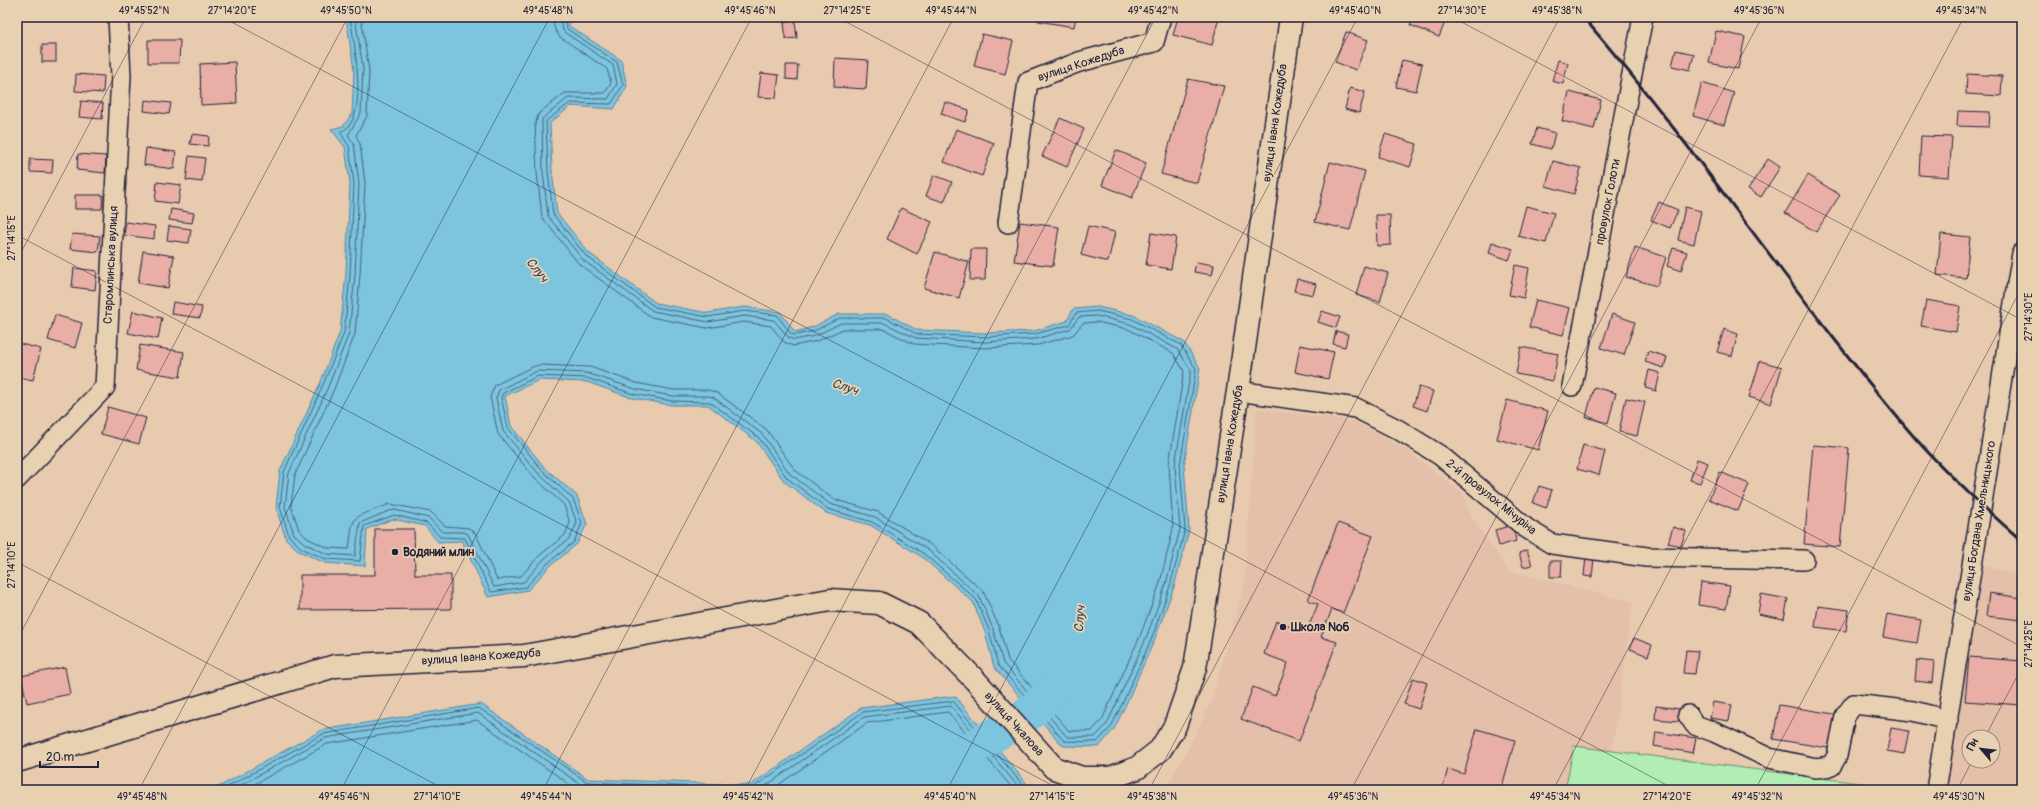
<svg xmlns="http://www.w3.org/2000/svg" width="2039" height="807" viewBox="0 0 2039 807" font-family="Pangolin,sans-serif">
<style>
.built{fill:#e4bfaa;fill-rule:evenodd}
.green{fill:#b2eeb3;stroke:#6a8877}
.water{fill:#7dc4de;stroke:#59839d}
.lines{fill:none;stroke-linecap:round;stroke-linejoin:round}
.shore{stroke:#46637c;stroke-width:1}
.river{stroke:#7dc4de;stroke-width:35}
.building{fill:#e9afa6;stroke:#22223b}
.street-casing{stroke:#22223b;stroke-width:22}
.secondary-casing{stroke:#22223b;stroke-width:25}
.street{stroke:#e8d1b1;stroke-width:19}
.secondary{stroke:#e8d1b1;stroke-width:22}
.rail{stroke:#22223b;stroke-width:3}
.ticks{fill:none;stroke:#22223b;stroke-width:1;stroke-opacity:0.45}
.poi-dot{fill:#22223b;stroke:#e8d1b1;stroke-width:1.5}
.labels{text-anchor:middle;dominant-baseline:central;stroke-width:3.5;stroke-linejoin:round;paint-order:stroke}
.street-label{font-size:12px;fill:#22223b;stroke:#e8d1b1}
.poi-label{font-size:12px;font-weight:bold;fill:#22223b;stroke:#e8d1b1;text-anchor:start}
.water-label{font-size:13px;font-style:italic;fill:#34425c;stroke:#e8d1b1}
.neatline{fill:none;stroke:#22223b;stroke-width:1.5}
.ticks-label{font-size:10px;text-anchor:middle;fill:#22223b}
</style>
<rect width="100%" height="100%" fill="#e8caaf"/>
<filter id="ink" filterUnits="userSpaceOnUse"><feTurbulence type="fractalNoise" baseFrequency=".025" numOctaves="2"/><feDisplacementMap in="SourceGraphic" scale="8" xChannelSelector="R" yChannelSelector="G"/><feConvolveMatrix kernelMatrix="1 2 1 2 8 2 1 2 1" color-interpolation-filters="sRGB"/></filter>
<g filter="url(#ink)">
<g class="built">
<polygon points="1257,409 1354,421 1405,449 1462,493 1472,518 1509,571 1633,602 1612,751 1898,788 1897,790 1165,790 1183,759 1211,703 1244,587"/>
<path d="M 1982,565 L 2022,577 L 2022,790 L 1939,790 ZM 1969,737 L 1993,737 L 1993,761 L 1969,761 Z"/>
</g>
<polygon class="green" points="1574,746 1898,788 1897,790 1565,790"/>
<g class="water">
<polygon points="346,17 567,17 569,26 621,60 627,86 614,109 571,106 550,123 552,171 557,213 589,253 656,303 708,313 744,307 780,312 795,332 813,327 839,314 887,314 917,330 985,333 1034,331 1067,321 1073,309 1098,307 1133,315 1184,342 1200,368 1184,465 1189,530 1174,587 1154,641 1126,704 1114,729 1099,747 1063,746 994,667 985,632 973,602 922,557 870,525 826,513 784,481 756,441 708,405 671,405 632,398 587,382 539,380 505,396 511,426 545,468 577,496 587,524 577,544 550,566 528,590 488,597 462,541 438,542 425,526 393,519 367,529 365,566 325,563 299,551 286,539 276,508 280,471 320,384 340,332 346,274 350,183 345,147 331,129 344,126 352,113 354,70"/>
<polygon points="955,696 1032,790 213,790 322,730 481,704 588,779 751,785 861,708"/>
</g>
<g class="lines">
<g class="shore">
<path d="M 350,17 C 354,42 367,110 347,128 C 345,130 342,130 340,132 L 349,146 L 354,183 L 350,275 L 344,333 L 323,385 L 284,472 L 280,507 L 289,536 L 301,548 L 326,559 L 360,561 L 364,526 L 394,515 L 427,523 L 440,537 L 465,538 L 491,592 L 526,587 L 548,563 L 574,542 L 582,523 L 573,499 L 542,470 L 508,428 L 501,397 L 503,393 L 538,376 L 587,378 L 633,394 L 672,401 L 710,402 L 759,438 L 787,478 L 828,509 L 872,522 L 924,554 L 976,599 L 989,630 L 998,665 L 1064,741 L 1097,742 L 1111,727 L 1123,702 L 1151,640 L 1170,586 L 1185,530 L 1180,465 L 1196,369 L 1181,345 L 1132,319 L 1098,311 L 1076,313 L 1069,325 L 1035,334 L 985,337 L 917,334 L 886,318 L 840,318 L 814,331 L 795,335 L 791,334 L 777,315 L 744,311 L 708,317 L 655,307 L 586,256 L 553,214 L 548,172 L 546,121 L 570,103 L 611,104 L 623,85 L 617,62 L 567,29 L 563,17"/>
<polyline points="355,17 363,69 361,113 348,135 354,144 359,183 355,275 349,333 328,387 289,473 285,507 294,534 304,543 327,554 355,556 360,523 389,511 395,510 429,518 442,532 463,532 468,534 494,587 524,582 544,559 570,538 577,523 569,502 538,473 503,431 496,398 499,390 537,371 587,373 635,389 672,396 708,396 713,397 762,434 790,474 830,504 875,517 928,550 979,596 993,629 1003,663 1067,737 1095,737 1107,724 1118,700 1146,638 1166,584 1180,529 1175,465 1191,370 1177,349 1130,324 1097,316 1079,317 1070,329 1036,339 985,342 916,338 884,323 841,323 815,336 794,340 788,337 774,320 744,316 708,322 653,311 583,260 548,216 543,172 542,119 568,98 608,99 617,84 613,65 564,32 558,17"/>
<polyline points="361,17 369,71 367,116 356,135 360,144 365,183 360,275 355,334 334,389 295,475 291,506 299,530 307,538 328,548 349,549 352,526 355,519 361,515 390,504 431,512 445,526 469,528 476,534 497,580 521,576 540,555 565,535 570,523 564,505 534,477 498,434 490,397 495,385 532,367 539,365 590,367 636,383 673,390 708,390 717,393 766,429 795,470 833,499 878,512 931,545 983,591 999,627 1008,660 1069,731 1092,731 1102,720 1140,636 1160,583 1173,529 1169,464 1184,371 1173,353 1128,329 1097,322 1083,323 1073,335 1038,345 985,348 914,344 883,329 843,329 817,341 793,346 784,342 771,326 744,322 707,328 651,317 579,264 542,217 537,173 535,124 539,113 565,93 605,93 611,83 607,69 560,37 555,30 552,17"/>
<polyline points="222,790 323,734 479,708 587,782 751,789 863,712 953,701 1027,790"/>
<polyline points="232,790 325,738 478,713 584,787 644,790"/>
<polyline points="244,790 327,744 477,720 578,790"/>
<polyline points="760,790 864,717 951,706 1021,790"/>
<polyline points="771,790 867,723 948,712 1014,790"/>
</g>
<polyline class="river" points="920,790 933,771 1026,716 1057,688 1065,676"/>
</g>
<g class="building">
<polygon points="966,17 982,17 981,21"/>
<polygon points="1039,17 1076,17 1074,27 1038,21"/>
<polygon points="1178,17 1219,17 1212,45 1173,35"/>
<polygon points="1414,17 1447,17 1439,37 1410,25"/>
<polygon points="1715,17 1737,17 1736,21"/>
<polygon points="795,21 797,38 786,39 784,23"/>
<polygon points="1716,31 1745,37 1738,69 1709,63"/>
<polygon points="1346,32 1368,40 1356,70 1335,62"/>
<polygon points="982,34 1013,41 1005,74 974,66"/>
<polygon points="148,40 180,40 179,63 148,63"/>
<rect x="42" y="45" width="14" height="17"/>
<polygon points="1676,50 1694,54 1690,70 1672,66"/>
<polygon points="835,58 868,60 866,89 834,87"/>
<polygon points="1402,60 1422,64 1416,91 1396,87"/>
<polygon points="1558,60 1568,63 1563,84 1552,81"/>
<polygon points="235,62 237,103 201,105 200,64"/>
<polygon points="786,65 798,65 797,80 786,79"/>
<polygon points="761,73 779,75 776,98 758,97"/>
<polygon points="76,74 104,76 103,93 75,91"/>
<polygon points="1967,74 2002,76 2001,96 1966,94"/>
<polygon points="1188,79 1224,86 1197,183 1161,174"/>
<polygon points="1702,83 1734,93 1724,125 1693,116"/>
<polygon points="1350,88 1365,92 1359,113 1345,109"/>
<polygon points="1569,92 1601,100 1594,129 1562,121"/>
<polygon points="145,100 171,103 169,114 144,111"/>
<polygon points="81,101 103,103 102,119 79,117"/>
<polygon points="945,102 969,110 965,122 941,114"/>
<polygon points="1958,111 1990,112 1989,127 1957,126"/>
<polygon points="1060,118 1084,129 1067,167 1042,156"/>
<polygon points="1537,128 1555,133 1551,149 1532,144"/>
<polygon points="956,129 994,143 982,176 944,162"/>
<polygon points="192,134 209,136 208,146 190,144"/>
<polygon points="1385,134 1417,144 1410,167 1378,157"/>
<polygon points="1921,136 1952,137 1949,177 1919,175"/>
<polygon points="146,148 176,152 174,169 144,165"/>
<polygon points="1116,150 1146,163 1132,198 1102,185"/>
<polygon points="78,154 106,156 105,173 77,170"/>
<polygon points="189,156 205,158 202,182 186,180"/>
<polygon points="30,159 53,160 52,173 30,172"/>
<polygon points="1768,159 1780,167 1761,197 1748,189"/>
<polygon points="1553,161 1581,168 1574,194 1546,186"/>
<polygon points="1330,162 1365,171 1350,230 1315,222"/>
<polygon points="934,175 952,182 944,202 926,196"/>
<polygon points="1808,175 1840,195 1816,232 1785,213"/>
<polygon points="157,182 181,185 178,204 155,201"/>
<polygon points="75,195 103,195 102,209 75,209"/>
<polygon points="1659,202 1678,210 1670,228 1651,220"/>
<polygon points="1526,206 1554,213 1546,243 1518,236"/>
<polygon points="1685,207 1701,211 1694,244 1678,240"/>
<polygon points="901,208 932,222 917,254 887,239"/>
<polygon points="171,209 194,213 192,223 169,220"/>
<polygon points="1376,215 1390,215 1391,245 1377,246"/>
<polygon points="126,222 155,226 154,239 124,235"/>
<polygon points="1020,222 1059,227 1053,266 1014,261"/>
<polygon points="169,226 191,229 189,243 167,240"/>
<polygon points="1088,226 1115,232 1108,262 1081,255"/>
<polygon points="1151,233 1176,237 1171,269 1146,265"/>
<polygon points="72,234 100,236 98,252 70,249"/>
<polygon points="1941,234 1970,237 1966,278 1937,275"/>
<polygon points="17,236 21,236 20,251 17,251"/>
<polygon points="1492,242 1513,249 1509,260 1489,253"/>
<polygon points="1635,247 1666,257 1657,286 1626,277"/>
<polygon points="1673,248 1687,252 1681,271 1667,266"/>
<polygon points="971,249 986,249 985,280 970,280"/>
<polygon points="143,251 174,256 168,288 138,283"/>
<polygon points="935,252 969,262 959,298 924,288"/>
<polygon points="1196,262 1214,265 1212,275 1194,272"/>
<polygon points="1515,265 1529,268 1524,298 1509,295"/>
<polygon points="1364,266 1388,273 1380,302 1356,295"/>
<polygon points="74,268 97,271 95,290 72,287"/>
<polygon points="1297,279 1316,284 1313,295 1294,291"/>
<polygon points="1536,300 1570,308 1563,335 1529,327"/>
<polygon points="1926,300 1960,306 1956,332 1921,326"/>
<polygon points="173,302 202,307 200,318 171,314"/>
<polygon points="133,311 162,318 158,339 128,333"/>
<polygon points="1322,311 1340,317 1336,328 1318,322"/>
<polygon points="1612,314 1635,322 1624,355 1601,348"/>
<polygon points="55,315 82,323 75,348 48,340"/>
<polygon points="1724,329 1738,334 1732,356 1717,352"/>
<polygon points="1336,331 1348,334 1345,347 1333,344"/>
<polygon points="17,343 41,349 33,380 17,377"/>
<polygon points="140,345 184,352 180,377 136,370"/>
<polygon points="1300,345 1334,352 1328,379 1295,372"/>
<polygon points="1521,347 1558,354 1553,381 1516,374"/>
<polygon points="1648,351 1667,357 1664,368 1645,362"/>
<polygon points="1760,361 1782,367 1771,404 1749,397"/>
<polygon points="1649,370 1660,373 1656,391 1645,388"/>
<polygon points="1419,387 1433,391 1427,411 1413,406"/>
<polygon points="1594,387 1616,393 1608,423 1586,417"/>
<polygon points="1626,398 1645,402 1637,436 1619,432"/>
<polygon points="1507,400 1548,411 1538,450 1497,439"/>
<polygon points="108,407 146,418 139,444 101,434"/>
<polygon points="1583,445 1605,451 1599,475 1577,469"/>
<polygon points="1813,445 1849,448 1840,547 1804,544"/>
<polygon points="1697,459 1708,463 1700,483 1690,480"/>
<polygon points="1720,472 1749,484 1738,511 1709,499"/>
<polygon points="1539,486 1552,490 1546,508 1533,503"/>
<polygon points="1338,523 1373,536 1343,613 1332,609 1321,637 1337,642 1299,741 1241,719 1253,687 1275,696 1288,663 1264,654 1276,621 1306,633 1318,604 1308,600"/>
<polygon points="1513,525 1516,541 1499,546 1495,530"/>
<polygon points="1673,527 1686,531 1681,546 1668,543"/>
<polygon points="375,529 414,529 415,575 451,575 451,609 300,610 300,575 375,575"/>
<polygon points="1527,550 1532,565 1523,567 1519,553"/>
<polygon points="1586,557 1594,558 1592,577 1584,576"/>
<polygon points="1550,561 1562,561 1561,577 1550,577"/>
<polygon points="1701,582 1730,586 1726,609 1698,605"/>
<polygon points="1989,593 2022,598 2022,620 1986,616"/>
<polygon points="1761,594 1788,599 1784,619 1758,614"/>
<polygon points="1818,606 1849,610 1846,631 1815,627"/>
<polygon points="1887,614 1921,620 1917,643 1883,637"/>
<polygon points="1634,638 1652,645 1648,656 1630,649"/>
<polygon points="1686,650 1698,651 1695,674 1683,673"/>
<polygon points="1969,657 2022,661 2022,705 1965,701"/>
<polygon points="1917,660 1934,662 1932,683 1915,681"/>
<polygon points="65,667 70,694 27,703 21,676"/>
<polygon points="1413,678 1427,683 1419,709 1404,704"/>
<polygon points="1713,702 1732,705 1729,721 1710,718"/>
<polygon points="1779,705 1840,715 1834,749 1773,739"/>
<polygon points="1656,706 1680,709 1679,721 1655,719"/>
<polygon points="1891,728 1909,731 1904,754 1887,751"/>
<polygon points="1477,729 1515,740 1501,790 1442,790 1448,769 1464,774"/>
<polygon points="1656,732 1696,738 1693,753 1654,746"/>
</g>
<g class="lines">
<defs>
<g id="street">
<polyline points="1008,223 1028,82 1079,62 1154,42 1161,17"/>
<polyline points="1572,386 1643,17"/>
<polyline points="1238,391 1356,408 1399,430 1441,456 1526,528 1552,544 1647,557 1804,560"/>
<polyline points="17,479 105,387 121,76 118,17"/>
<polyline points="1688,715 1695,725 1714,732 1769,758 1816,768 1831,766 1837,756 1845,716 1854,704 1913,711 1948,720"/>
<polyline points="1936,790 2022,253"/>
</g>
<polyline id="secondary" points="17,761 335,666 524,656 830,600 879,603 919,623 974,679 1054,768 1082,778 1110,778 1137,768 1160,750 1175,726 1195,668 1238,391 1291,17"/>
</defs>
<use href="#street" class="street-casing"/>
<use href="#secondary" class="secondary-casing"/>
<use href="#street" class="street"/>
<use href="#secondary" class="secondary"/>
<path class="rail" d="M 1583,17 C 1698,150 1795,297 1909,431 C 1942,470 1983,507 2022,541"/>
</g>
</g>
<path class="ticks" d="M 222,17 L 1676,790M 837,17 L 2022,647M 1452,17 L 2022,320M 17,235 L 1061,790M 17,260 L 146,17M 17,562 L 446,790M 17,640 L 348,17M 1985,737 L 2022,667M 139,790 L 550,17M 341,790 L 752,17M 543,790 L 954,17M 745,790 L 1156,17M 947,790 L 1358,17M 1149,790 L 1560,17M 1351,790 L 1762,17M 1553,790 L 1964,17M 1755,790 L 2022,287M 1957,790 L 1972,761"/>
<g class="poi-dot">
<circle cx="395" cy="552" r="4"/>
<circle cx="1283" cy="627" r="4"/>
</g>
<g class="labels">
<g class="street-label">
<text transform="translate(1081 64) rotate(-18)">вулиця Кожедуба</text>
<text transform="translate(1275 123) rotate(-82)">вулиця Івана Кожедуба</text>
<text transform="translate(1608 202) rotate(-79)">провулок Голоти</text>
<text transform="translate(111 265) rotate(-87)">Старомлинська вулиця</text>
<text transform="translate(1230 444) rotate(-81)">вулиця Івана Кожедуба</text>
<text transform="translate(1491 497) rotate(39)">2-й провулок Мічуріна</text>
<text transform="translate(1979 521) rotate(-81)">вулиця Богдана Хмельницького</text>
<text transform="translate(481 657) rotate(-4)">вулиця Івана Кожедуба</text>
<text transform="translate(1014 724) rotate(48)">вулиця Чкалова</text>
</g>
<g class="poi-label">
<text x="403" y="552">Водяний млин</text>
<text x="1291" y="627">Школа №6</text>
</g>
<g class="water-label">
<text transform="translate(537 270) rotate(51)">Случ</text>
<text transform="translate(845 387) rotate(19)">Случ</text>
<text transform="translate(1080 619) rotate(-85)">Случ</text>
</g>
</g>
<rect width="2039" height="807" fill="none" stroke="#e8d1b1" stroke-width="44"/>
<g transform="translate(1981 749) rotate(298)"><circle r="19" fill="#e8d1b1" stroke="#998b82"/>
<path d="M0-3L7 15L0 10L-7 15Z" fill="#22223b"/>
<text y="-6" font-size="11" font-weight="bold" text-anchor="middle" fill="#22223b">Пн</text>
</g>
<path d="M40 761v6h58v-6" fill="none" stroke="#22223b" stroke-width="2"/>
<text x="46" y="761" font-size="12" fill="#22223b" stroke="#e8d1b1" stroke-width="3" paint-order="stroke">20 m</text>
<rect x="22" y="22" width="1995" height="763" class="neatline"/>
<g class="ticks-label">
<text x="144" y="14">49°45'52"N</text>
<text x="232" y="14">27°14'20"E</text>
<text x="346" y="14">49°45'50"N</text>
<text x="548" y="14">49°45'48"N</text>
<text x="750" y="14">49°45'46"N</text>
<text x="847" y="14">27°14'25"E</text>
<text x="951" y="14">49°45'44"N</text>
<text x="1153" y="14">49°45'42"N</text>
<text x="1355" y="14">49°45'40"N</text>
<text x="1462" y="14">27°14'30"E</text>
<text x="1557" y="14">49°45'38"N</text>
<text x="1759" y="14">49°45'36"N</text>
<text x="1961" y="14">49°45'34"N</text>
<text transform="translate(11 238) rotate(-90)" y="4">27°14'15"E</text>
<text transform="translate(2028 317) rotate(-90)" y="4">27°14'30"E</text>
<text transform="translate(11 565) rotate(-90)" y="4">27°14'10"E</text>
<text transform="translate(2028 644) rotate(-90)" y="4">27°14'25"E</text>
<text x="142" y="800">49°45'48"N</text>
<text x="344" y="800">49°45'46"N</text>
<text x="437" y="800">27°14'10"E</text>
<text x="546" y="800">49°45'44"N</text>
<text x="748" y="800">49°45'42"N</text>
<text x="950" y="800">49°45'40"N</text>
<text x="1052" y="800">27°14'15"E</text>
<text x="1152" y="800">49°45'38"N</text>
<text x="1353" y="800">49°45'36"N</text>
<text x="1555" y="800">49°45'34"N</text>
<text x="1667" y="800">27°14'20"E</text>
<text x="1757" y="800">49°45'32"N</text>
<text x="1959" y="800">49°45'30"N</text>
</g>
</svg>
